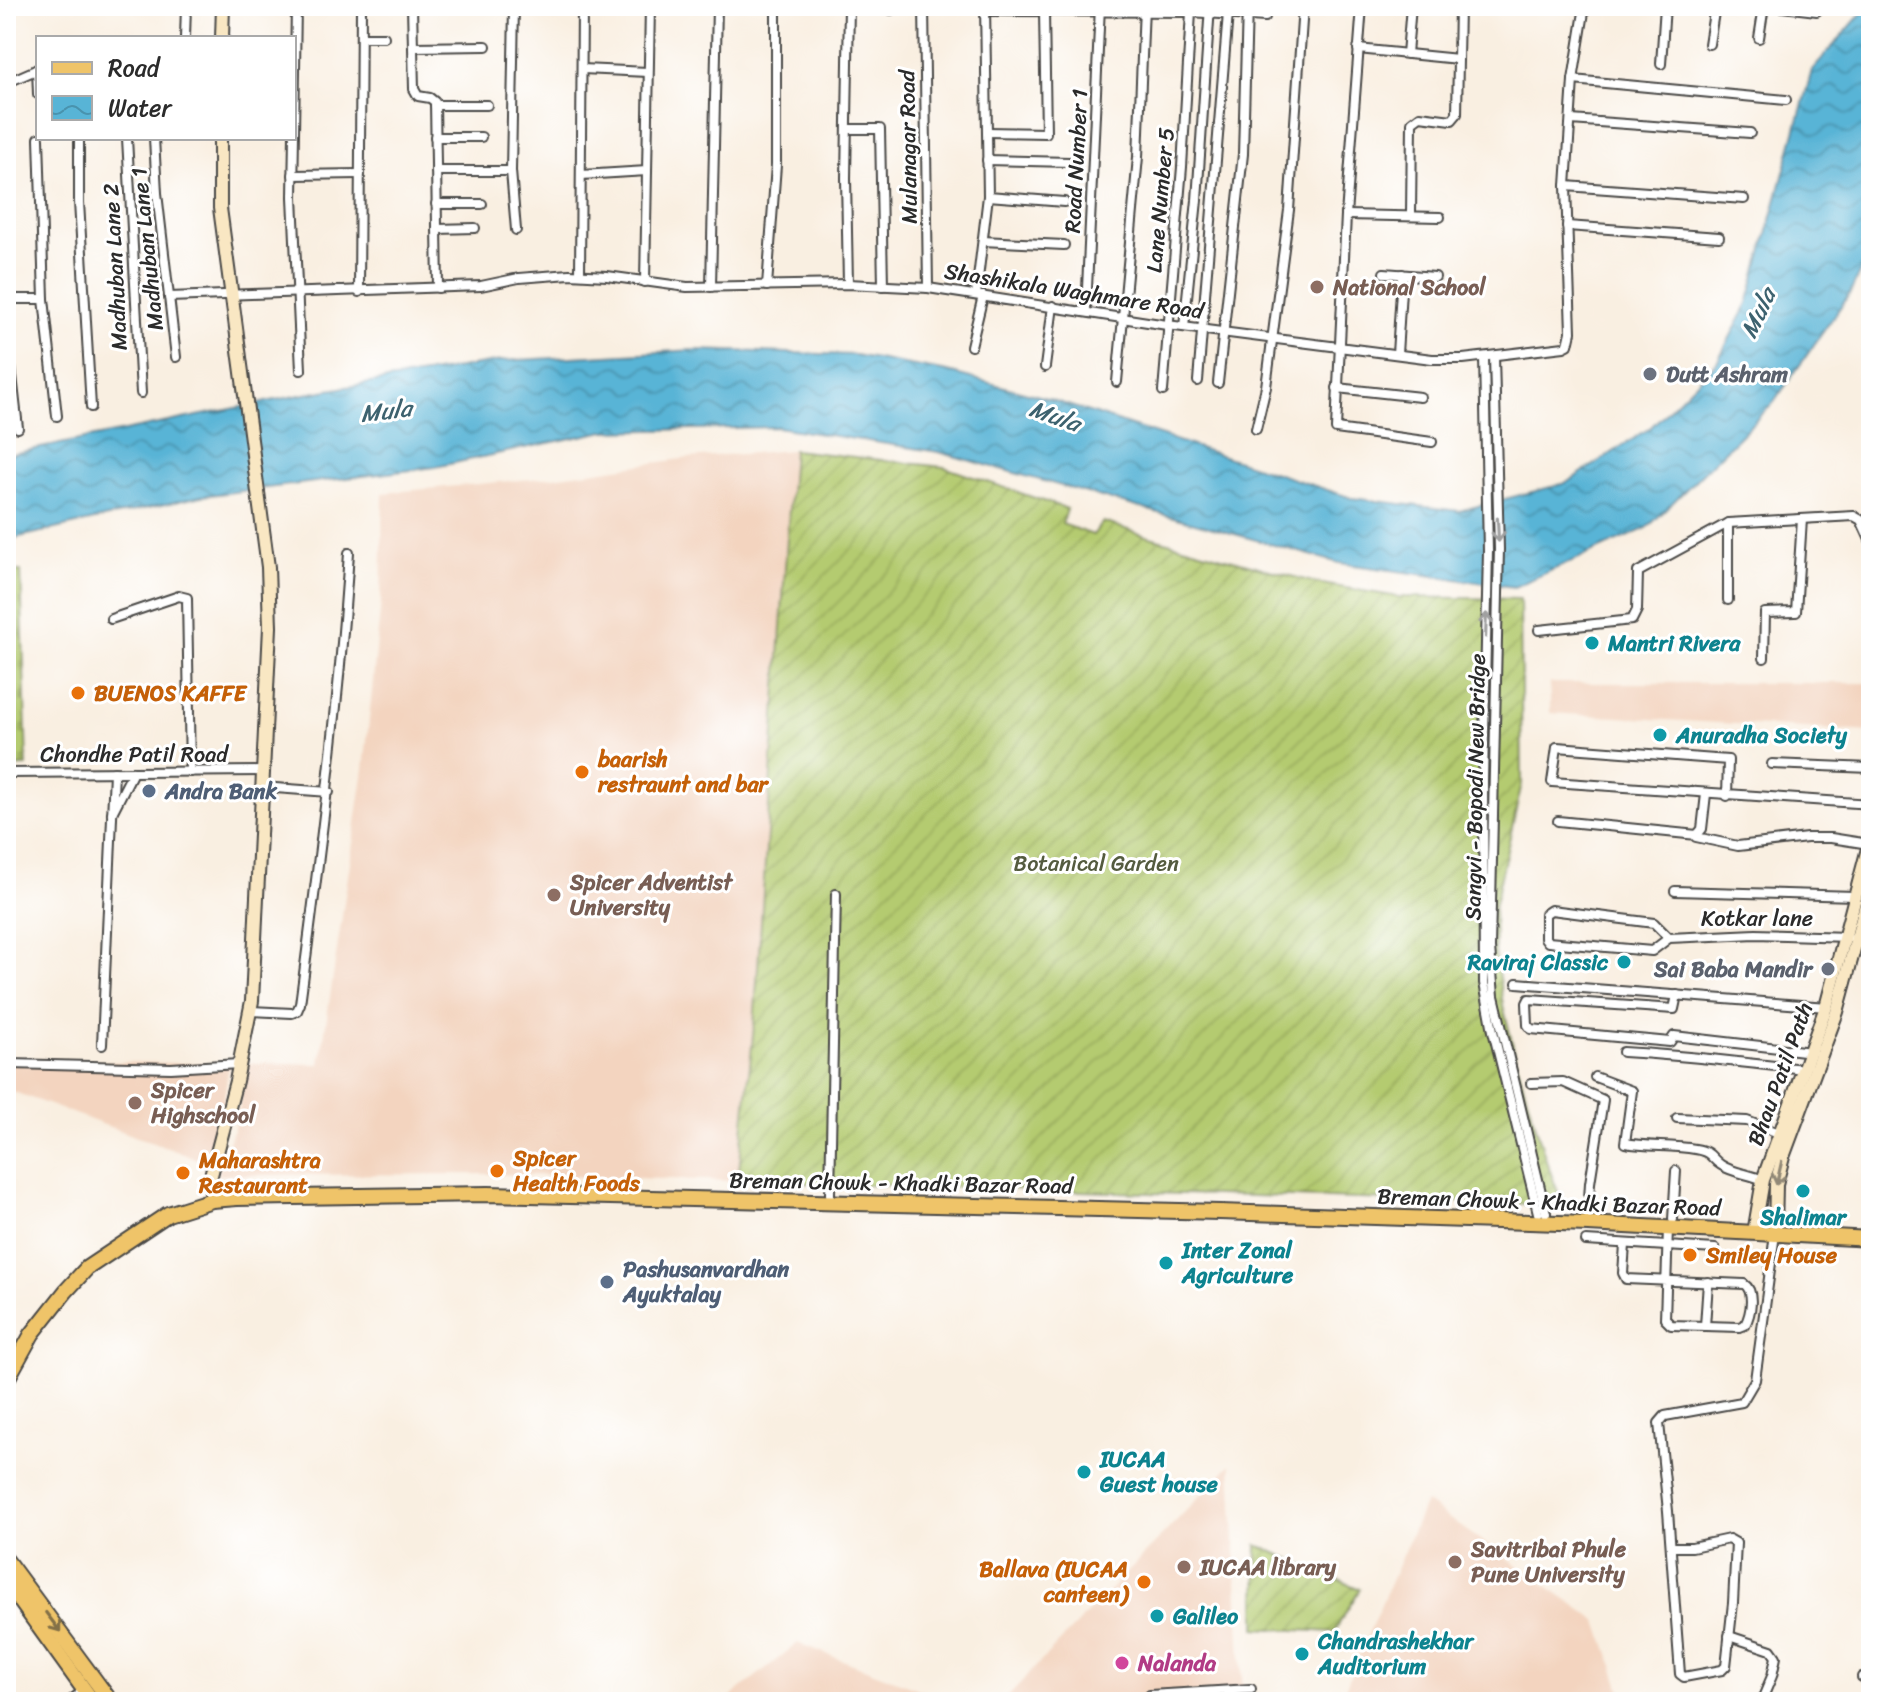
<svg xmlns="http://www.w3.org/2000/svg" width="1877" height="1708" viewBox="0 0 1877 1708" font-family="Sriracha,sans-serif">
<style>
.built{fill:#f3d4bf}
.cemetery{fill:url(#cemetery-stones);stroke:#707b4d;stroke-width:2}
.garden{fill:url(#garden-furrows);stroke:#707b4d;stroke-width:2}
.water{fill:url(#water-waves);stroke:#427080;stroke-width:2}
.lines{fill:none;stroke-linecap:round;stroke-linejoin:round}
.street-casing{stroke:#4a4846;stroke-width:12}
.secondary-casing{stroke:#4a4846;stroke-width:16}
.primary-casing{stroke:#4a4846;stroke-width:18}
.street{stroke:#fff;stroke-width:8}
.secondary{stroke:#f9e7c3;stroke-width:12}
.primary{stroke:#efc469;stroke-width:14}
.oneway{stroke:#a0a0a0}
.oneway2{stroke:#928977}
.oneway3{stroke:#837047}
.education-dot{fill:#8d6e63;stroke:#fff;stroke-width:3}
.worship-dot{fill:#6b7280;stroke:#fff;stroke-width:3}
.culture-dot{fill:#0f9aa8;stroke:#fff;stroke-width:3}
.food-dot{fill:#e8710a;stroke:#fff;stroke-width:3}
.service-dot{fill:#5c6f8a;stroke:#fff;stroke-width:3}
.hotel-dot{fill:#d1479c;stroke:#fff;stroke-width:3}
.labels{text-anchor:middle;dominant-baseline:central;stroke-width:6;stroke-linejoin:round;paint-order:stroke}
.street-label{font-size:22px;fill:#2b2b2b;stroke:#fff}
.education-label{font-size:22px;font-weight:bold;fill:#785e54;stroke:#fff;text-anchor:start}
.worship-label{font-size:22px;font-weight:bold;fill:#5b616d;stroke:#fff;text-anchor:start}
.culture-label{font-size:22px;font-weight:bold;fill:#0d838f;stroke:#fff;text-anchor:start}
.food-label{font-size:22px;font-weight:bold;fill:#c56008;stroke:#fff;text-anchor:start}
.service-label{font-size:22px;font-weight:bold;fill:#4e5e75;stroke:#fff;text-anchor:start}
.park-label{font-size:22px;fill:#545b3f;stroke:#fff}
.hotel-label{font-size:22px;font-weight:bold;fill:#b23c85;stroke:#fff;text-anchor:start}
.water-label{font-size:24px;font-style:italic;fill:#3d626f;stroke:#fff}
</style>
<defs>
<pattern id="cemetery-stones" width="16" height="16" patternUnits="userSpaceOnUse" patternTransform="scale(2)"><rect width="16" height="16" fill="#b4cb6f"/><path d="M2 7V4a2 2 0 0 1 4 0v3zM10 15v-3a2 2 0 0 1 4 0v3z" fill="#9bae60"/></pattern>
<pattern id="garden-furrows" width="10" height="10" patternUnits="userSpaceOnUse" patternTransform="scale(2)"><rect width="10" height="10" fill="#b4cb6f"/><path d="M-1 1l2-2M0 10L10 0M9 11l2-2" fill="none" stroke="#9bae60"/></pattern>
<pattern id="water-waves" width="16" height="10" patternUnits="userSpaceOnUse" patternTransform="scale(2)"><rect width="16" height="10" fill="#58b4d6"/><path d="M0 5q4-4 8 0t8 0" fill="none" stroke="#4993ae"/></pattern>
</defs>
<rect width="100%" height="100%" fill="#fff"/>
<filter id="ink" filterUnits="userSpaceOnUse"><feTurbulence type="fractalNoise" baseFrequency=".0125" numOctaves="2"/><feDisplacementMap in="SourceGraphic" scale="16" xChannelSelector="R" yChannelSelector="G"/><feConvolveMatrix kernelMatrix="1 2 1 2 8 2 1 2 1" color-interpolation-filters="sRGB"/></filter>
<filter id="wash" filterUnits="userSpaceOnUse"><feTurbulence type="fractalNoise" baseFrequency=".006" numOctaves="4" result="noise"/><feDisplacementMap in="SourceGraphic" scale="32" xChannelSelector="R" yChannelSelector="G"/><feGaussianBlur stdDeviation="1.8" result="paint"/><feColorMatrix in="noise" values="0 0 0 0 0 0 0 0 0 0 0 0 0 0 0 0 0 1.4 0 .05"/><feComposite in="paint" operator="in"/></filter>
<g filter="url(#wash)">
<rect width="100%" height="100%" fill="#f9efe1"/>
<g class="built">
<polygon points="793,450 754,1026 738,1181 490,1174 218,1175 239,1113 245,1063 320,1064 364,769 381,602 383,493 553,477 689,458"/>
<polygon points="1550,683 1871,683 1871,732 1550,713"/>
<polygon points="6,1060 229,1064 221,1118 203,1161 6,1089"/>
<polygon points="1231,1464 1243,1697 1152,1702 1002,1702"/>
<polygon points="1425,1502 1598,1621 1625,1702 1339,1702"/>
<polygon points="798,1643 952,1702 724,1702"/>
</g>
<polygon class="cemetery" points="6,571 21,571 27,766 6,767"/>
<g class="garden">
<polygon points="793,450 944,467 1067,509 1062,524 1093,535 1103,522 1150,537 1316,583 1398,597 1520,599 1522,783 1494,908 1495,951 1503,1005 1519,1071 1547,1163 1563,1205 738,1181 754,1026"/>
<polygon points="1257,1545 1360,1589 1334,1632 1256,1628"/>
</g>
<polygon class="water" points="1868,6 1871,6 1871,248 1850,293 1774,402 1647,528 1514,587 1339,563 939,452 777,427 605,431 435,467 201,496 6,540 6,455 305,394 501,361 695,350 855,355 948,372 1043,397 1352,498 1459,511 1566,483 1650,428 1717,362 1748,304 1812,70"/>
</g>
<g filter="url(#ink)">
<g class="lines">
<defs>
<g id="street">
<polyline points="296,6 293,197 301,370"/>
<polyline points="412,6 414,89 418,96 430,98 435,102 438,288"/>
<polyline points="514,6 511,171 516,230"/>
<polyline points="891,6 891,10"/>
<polyline points="924,6 928,288"/>
<polyline points="1362,6 1346,215 1336,429 1432,442"/>
<polyline points="1774,6 1817,11 1818,6"/>
<polyline points="985,11 1191,12 1265,17"/>
<polyline points="361,37 384,37"/>
<polyline points="185,38 186,6"/>
<polyline points="1759,38 1764,6"/>
<polyline points="1709,44 1715,6"/>
<polyline points="413,47 486,46"/>
<polyline points="1358,49 1458,59"/>
<polyline points="1407,54 1411,6"/>
<polyline points="1661,64 1665,6"/>
<polyline points="37,69 38,94"/>
<polyline points="582,69 648,72"/>
<polyline points="1573,80 1786,100"/>
<polyline points="6,83 38,69"/>
<polyline points="435,105 487,105"/>
<polyline points="1571,120 1750,133"/>
<polyline points="6,122 6,172"/>
<polyline points="847,129 880,129 883,286"/>
<polyline points="987,132 1046,133 1044,12"/>
<polyline points="435,137 481,137"/>
<polyline points="39,138 44,299 57,416"/>
<polyline points="79,138 79,202 91,407"/>
<polyline points="127,138 141,393"/>
<polyline points="154,138 157,193 176,357"/>
<polyline points="987,160 1070,162"/>
<polyline points="436,171 511,171"/>
<polyline points="293,175 360,174"/>
<polyline points="581,175 647,171"/>
<polyline points="1566,186 1744,199"/>
<polyline points="988,196 1064,202"/>
<polyline points="436,204 482,204"/>
<polyline points="1411,214 1412,122 1420,116 1452,120 1457,114 1459,6"/>
<polyline points="1346,215 1440,217"/>
<polyline points="1567,226 1719,237"/>
<polyline points="437,229 475,228"/>
<polyline points="983,241 1064,245"/>
<polyline points="1384,273 1435,277"/>
<polyline points="580,274 582,6"/>
<polyline points="645,282 650,6"/>
<polyline points="848,284 846,178 849,6"/>
<polyline points="767,286 776,165 776,6"/>
<polyline points="711,287 717,6"/>
<polyline points="359,292 361,6"/>
<polyline points="976,295 988,196 985,6"/>
<polyline points="169,297 481,286 519,278 570,274 607,276 687,287 848,284 928,288 1167,325 1432,359 1463,359 1564,347 1568,345 1571,332 1566,186 1573,80 1585,6"/>
<polyline points="6,299 44,299"/>
<polyline points="1086,310 1100,6"/>
<polyline points="6,323 18,428"/>
<polyline points="1184,327 1197,200 1210,6"/>
<polyline points="971,346 983,296"/>
<polyline points="1397,354 1402,274"/>
<polyline points="1494,356 1499,549 1490,948 1494,996 1546,1213"/>
<polyline points="1484,357 1488,551 1483,781 1484,983 1493,1031 1538,1213"/>
<polyline points="1045,367 1053,306"/>
<polyline points="1198,381 1228,13"/>
<polyline points="1117,382 1138,157 1144,6"/>
<polyline points="1218,383 1243,154 1247,6"/>
<polyline points="1337,388 1420,397"/>
<polyline points="1163,391 1182,167 1191,12"/>
<polyline points="1256,429 1266,387 1289,210 1303,6"/>
<polyline points="1728,600 1728,523"/>
<polyline points="111,619 179,596 187,598 190,772"/>
<polyline points="1539,630 1632,620 1637,610 1638,572 1728,523 1854,516 1861,520 1871,542"/>
<polyline points="1764,658 1765,613 1796,612 1802,519"/>
<polyline points="1772,764 1871,768"/>
<polyline points="6,773 263,771"/>
<polyline points="262,787 329,792"/>
<polyline points="1727,796 1728,760 1557,747 1552,782 1871,804"/>
<polyline points="112,813 133,772"/>
<polyline points="1558,821 1697,835 1702,829 1706,794"/>
<polyline points="1696,837 1738,846 1807,838 1831,838 1869,844"/>
<polyline points="1675,891 1855,896"/>
<polyline points="1669,938 1652,951 1548,942 1545,938 1545,914 1551,910 1654,923 1669,938 1756,934 1848,937"/>
<polyline points="1517,983 1827,1007"/>
<polyline points="1677,995 1674,1009 1529,999 1527,1003 1528,1025 1531,1029 1670,1042 1674,1036 1812,1052"/>
<path d="M 251,1011 L 292,1013 L 297,1011 L 300,1004 C 320,853 339,704 349,553"/>
<polyline points="102,1045 114,772"/>
<path d="M 1623,1052 C 1684,1055 1744,1063 1804,1069"/>
<polyline points="10,1064 171,1068 239,1064"/>
<path d="M 1595,1077 L 1632,1091 L 1625,1143 C 1648,1147 1673,1145 1695,1149 C 1713,1152 1710,1158 1721,1165 C 1733,1173 1750,1174 1763,1180"/>
<polyline points="1531,1083 1563,1082 1603,1100 1590,1183 1588,1214"/>
<polyline points="1677,1118 1747,1121 1781,1134"/>
<polyline points="830,1194 836,894"/>
<polyline points="1673,1219 1676,1171"/>
<polyline points="1586,1241 1715,1249"/>
<path d="M 1625,1245 L 1623,1273 L 1626,1279 L 1744,1284 C 1755,1291 1751,1314 1745,1325 L 1740,1327 L 1671,1325 L 1665,1319 L 1668,1228"/>
<polyline points="1705,1326 1708,1282"/>
<polyline points="1671,1547 1692,1547 1729,1539 1736,1543 1733,1603 1726,1666 1722,1670 1684,1677 1680,1674 1668,1511 1659,1423 1665,1416 1742,1402 1755,1380 1775,1234"/>
<polyline points="1729,1636 1771,1650 1776,1657 1772,1676 1761,1702"/>
<polyline points="1862,1677 1871,1678"/>
<polyline points="1150,1695 1251,1689"/>
<polyline points="69,1702 84,1690"/>
</g>
<g id="secondary">
<polyline points="222,38 223,6"/>
<polyline points="212,1200 210,1179 236,1081 252,1001 270,627 268,567 220,208 220,138"/>
<polyline points="1754,1233 1763,1180 1826,1007 1871,837"/>
<polyline points="1775,1234 1776,1184 1783,1157 1837,1012 1871,886"/>
</g>
<g id="primary">
<polyline points="6,1381 32,1334 66,1291 87,1268 168,1214 212,1200 237,1198 488,1194 1220,1212 1588,1224 1871,1239"/>
<polyline points="6,1560 111,1702"/>
<polyline points="6,1581 93,1702"/>
</g>
</defs>
<use href="#street" class="street-casing"/>
<use href="#secondary" class="secondary-casing"/>
<use href="#primary" class="primary-casing"/>
<use href="#street" class="street"/>
<use href="#secondary" class="secondary"/>
<use href="#primary" class="primary"/>
</g>
<defs><path id="oneway-shaft" d="M-6 0H5M1.5-3L5.5 0L1.5 3" fill="none" stroke-width="1.6" stroke-linecap="round" stroke-linejoin="round" transform="scale(2)"/></defs>
<g class="oneway">
<use href="#oneway-shaft" transform="translate(1498 530) rotate(87)"/>
<use href="#oneway-shaft" transform="translate(1486 625) rotate(-88)"/>
</g>
<use class="oneway2" href="#oneway-shaft" transform="translate(1779 1173) rotate(103)"/>
<use class="oneway3" href="#oneway-shaft" transform="translate(53 1622) rotate(53)"/>
</g>
<g class="education-dot">
<circle cx="1317" cy="287" r="8"/>
<circle cx="554" cy="895" r="8"/>
<circle cx="135" cy="1103" r="8"/>
<circle cx="1455" cy="1562" r="8"/>
<circle cx="1184" cy="1567" r="8"/>
</g>
<g class="worship-dot">
<circle cx="1650" cy="374" r="8"/>
<circle cx="1828" cy="969" r="8"/>
</g>
<g class="culture-dot">
<circle cx="1592" cy="643" r="8"/>
<circle cx="1660" cy="735" r="8"/>
<circle cx="1624" cy="962" r="8"/>
<circle cx="1803" cy="1191" r="8"/>
<circle cx="1166" cy="1263" r="8"/>
<circle cx="1084" cy="1472" r="8"/>
<circle cx="1157" cy="1616" r="8"/>
<circle cx="1302" cy="1654" r="8"/>
</g>
<g class="food-dot">
<circle cx="78" cy="693" r="8"/>
<circle cx="582" cy="772" r="8"/>
<circle cx="497" cy="1171" r="8"/>
<circle cx="183" cy="1173" r="8"/>
<circle cx="1690" cy="1255" r="8"/>
<circle cx="1144" cy="1582" r="8"/>
</g>
<g class="service-dot">
<circle cx="149" cy="791" r="8"/>
<circle cx="607" cy="1282" r="8"/>
</g>
<circle class="hotel-dot" cx="1122" cy="1663" r="8"/>
<g class="labels">
<g class="street-label">
<text transform="translate(908 147) rotate(-91)">Mulanagar Road</text>
<text transform="translate(1076 161) rotate(-87)">Road Number 1</text>
<text transform="translate(1160 200) rotate(-85)">Lane Number 5</text>
<text transform="translate(147 249) rotate(-96)">Madhuban Lane 1</text>
<text transform="translate(115 267) rotate(-93)">Madhuban Lane 2</text>
<text transform="translate(1074 291) rotate(9)">Shashikala Waghmare Road</text>
<text x="134" y="754">Chondhe Patil Road</text>
<text transform="translate(1475 787) rotate(-89)">Sangvi - Bopodi New Bridge</text>
<text x="1757" y="918">Kotkar lane</text>
<text transform="translate(1780 1074) rotate(-70)">Bhau Patil Path</text>
<text transform="translate(901 1183) rotate(1)">Breman Chowk - Khadki Bazar Road</text>
<text transform="translate(1549 1202) rotate(2)">Breman Chowk - Khadki Bazar Road</text>
</g>
<g class="education-label">
<text x="1333" y="287">National School</text>
<text x="570" y="882">Spicer Adventist<tspan x="570" dy="25">University</tspan></text>
<text x="151" y="1090">Spicer<tspan x="151" dy="25">Highschool</tspan></text>
<text x="1471" y="1549">Savitribai Phule<tspan x="1471" dy="25">Pune University</tspan></text>
<text x="1200" y="1567">IUCAA library</text>
</g>
<g class="worship-label">
<text x="1666" y="374">Dutt Ashram</text>
<text x="1812" y="969" text-anchor="end">Sai Baba Mandir</text>
</g>
<g class="culture-label">
<text x="1608" y="643">Mantri Rivera</text>
<text x="1676" y="735">Anuradha Society</text>
<text x="1608" y="962" text-anchor="end">Raviraj Classic</text>
<text x="1803" y="1217" text-anchor="middle">Shalimar</text>
<text x="1182" y="1250">Inter Zonal<tspan x="1182" dy="25">Agriculture</tspan></text>
<text x="1100" y="1459">IUCAA<tspan x="1100" dy="25">Guest house</tspan></text>
<text x="1173" y="1616">Galileo</text>
<text x="1318" y="1641">Chandrashekhar<tspan x="1318" dy="25">Auditorium</tspan></text>
</g>
<g class="food-label">
<text x="94" y="693">BUENOS KAFFE</text>
<text x="598" y="759">baarish<tspan x="598" dy="25">restraunt and bar</tspan></text>
<text x="513" y="1158">Spicer<tspan x="513" dy="25">Health Foods</tspan></text>
<text x="199" y="1160">Maharashtra<tspan x="199" dy="25">Restaurant</tspan></text>
<text x="1706" y="1255">Smiley House</text>
<text x="1128" y="1569" text-anchor="end">Ballava (IUCAA<tspan x="1128" dy="25">canteen)</tspan></text>
</g>
<g class="service-label">
<text x="165" y="791">Andra Bank</text>
<text x="623" y="1269">Pashusanvardhan<tspan x="623" dy="25">Ayuktalay</tspan></text>
</g>
<g class="park-label">
<text x="1096" y="863">Botanical Garden</text>
</g>
<g class="hotel-label">
<text x="1138" y="1663">Nalanda</text>
</g>
<g class="water-label">
<text transform="translate(1758 313) rotate(-65)">Mula</text>
<text transform="translate(386 411) rotate(-7)">Mula</text>
<text transform="translate(1055 416) rotate(19)">Mula</text>
</g>
</g>
<rect width="1877" height="1708" fill="none" stroke="#fff" stroke-width="32"/>
<rect x="36" y="36" width="260" height="104" fill="#ffffff" stroke="#aaaaaa" stroke-width="2"/>
<rect x="52" y="62" width="40" height="12" fill="#efc469" stroke="#aaaaaa" stroke-width="2"/>
<text x="108" y="76" font-size="24" fill="#2b2b2b">Road</text>
<rect x="52" y="96" width="40" height="24" fill="url(#water-waves)" stroke="#aaaaaa" stroke-width="2"/>
<text x="108" y="116" font-size="24" fill="#2b2b2b">Water</text>
</svg>
